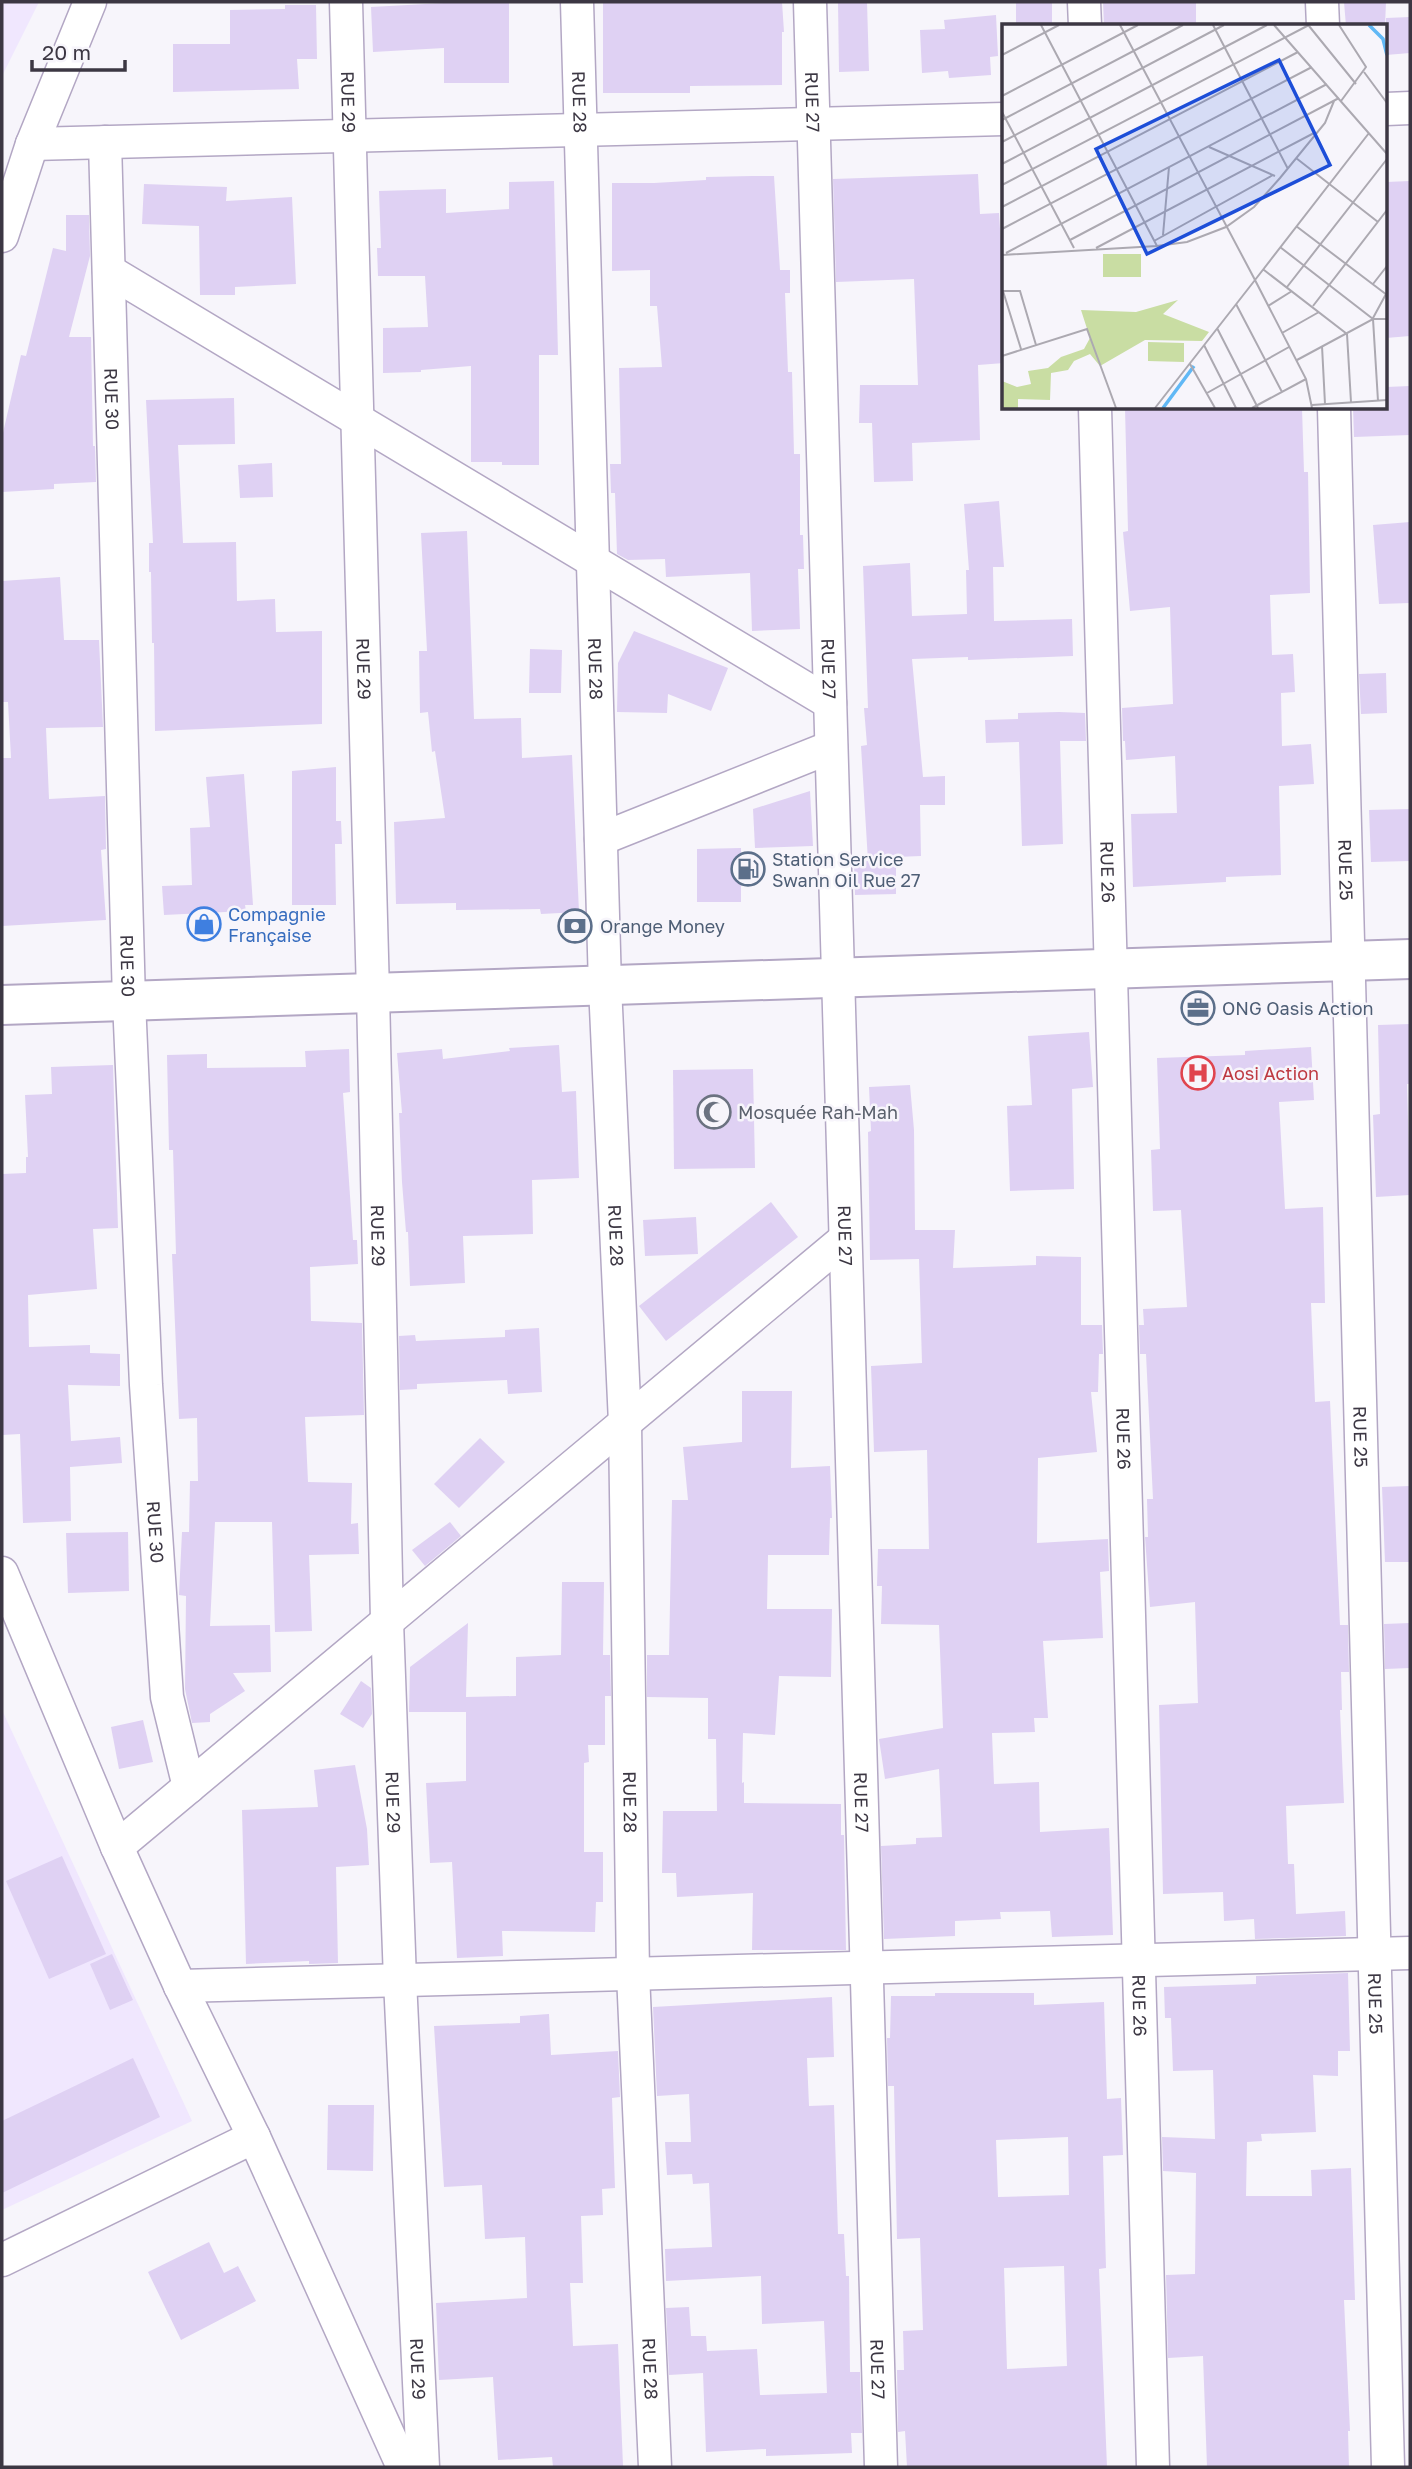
<svg xmlns="http://www.w3.org/2000/svg" width="1412" height="2469" viewBox="0 0 1412 2469" font-family="'Golos Text',sans-serif">
<style>
.built{fill:#f0e7fe}
.building{fill:#dfd1f3;fill-rule:evenodd}
.lines{fill:none;stroke-linecap:round;stroke-linejoin:round}
.street-casing{stroke:#b3a7c4;stroke-width:35}
.secondary-casing{stroke:#b3a7c4;stroke-width:42}
.street{stroke:#fff;stroke-width:32}
.secondary{stroke:#fff;stroke-width:38}
.labels{text-anchor:middle;dominant-baseline:central;stroke-width:5;stroke-linejoin:round;paint-order:stroke}
.street-label{font-size:18px;fill:#3c3743;stroke:#f7f5fb}
.service-label{font-size:18px;fill:#4e5e75;stroke:#f7f5fb;text-anchor:start}
.shop-label{font-size:18px;fill:#366cbe;stroke:#f7f5fb;text-anchor:start}
.health-label{font-size:18px;fill:#be3a42;stroke:#f7f5fb;text-anchor:start}
.worship-label{font-size:18px;fill:#5b616d;stroke:#f7f5fb;text-anchor:start}
.inset-river{fill:none;stroke:#61b8f5;stroke-width:3.5}
.inset-road{fill:none;stroke:#aca9b1;stroke-width:2}
.view{fill:#1d4ed8;fill-opacity:0.15;stroke:#1d4ed8;stroke-width:3.5}
.inset-edge{fill:none;stroke:#3c3743;stroke-width:3.5}
</style>
<rect width="100%" height="100%" fill="#f7f5fb"/>
<g class="built">
<polygon points="2,2 39,2 2,76"/>
<polygon points="2,1710 192,2121 2,2210"/>
</g>
<g class="building">
<polygon points="462,2 509,2 509,83 444,83 444,48 373,52 371,7"/>
<polygon points="603,2 782,2 784,32 782,32 782,85 690,86 690,93 603,93"/>
<polygon points="838,2 867,2 869,71 839,72"/>
<rect x="1016" y="2" width="36" height="24"/>
<polygon points="1103,2 1196,2 1196,26 1104,26"/>
<polygon points="1344,2 1386,2 1385,26 1346,26"/>
<polygon points="285,5 316,5 317,59 297,59 299,89 173,92 173,44 230,44 230,10 285,9"/>
<polygon points="996,15 998,56 990,57 991,75 949,78 948,71 922,73 920,30 945,29 944,20"/>
<polygon points="1410,17 1410,53 1386,55 1386,18"/>
<polygon points="978,174 980,214 999,213 1004,292 1004,363 978,365 980,440 912,443 913,481 874,482 872,423 859,423 860,385 918,385 914,279 836,282 833,179"/>
<polygon points="752,176 774,176 780,270 790,270 790,293 785,293 788,372 792,372 794,454 800,454 800,535 803,535 804,569 798,569 800,629 752,631 750,573 666,577 665,559 628,560 617,554 615,493 611,493 610,464 621,464 619,368 662,367 657,306 650,306 650,270 612,271 612,183 654,183 706,180 706,177"/>
<polygon points="554,181 558,355 539,355 539,465 502,465 502,462 471,462 471,366 421,370 421,372 383,373 383,328 428,327 425,276 378,276 377,248 381,248 379,191 446,189 446,213 509,209 509,182"/>
<polygon points="1410,181 1410,336 1386,338 1386,182"/>
<polygon points="144,184 227,187 226,201 292,197 296,284 235,287 235,295 200,295 199,226 142,224"/>
<polygon points="66,215 89,215 90,256 69,337 91,337 93,446 95,446 96,482 54,484 54,489 2,492 2,437 21,355 26,356 53,248 66,251"/>
<polygon points="1410,386 1410,435 1354,437 1353,408 1386,408 1386,387"/>
<polygon points="234,398 235,444 178,445 183,543 236,542 237,601 275,599 276,632 322,631 322,724 155,731 154,643 152,643 151,572 149,572 149,543 153,543 146,400"/>
<polygon points="1125,408 1302,408 1304,472 1308,472 1310,593 1270,595 1272,655 1293,654 1295,692 1281,693 1282,746 1311,744 1314,784 1279,786 1281,875 1226,877 1226,882 1133,887 1131,814 1177,813 1175,756 1126,760 1125,741 1123,741 1122,708 1173,704 1170,607 1130,611 1123,532 1128,531"/>
<polygon points="272,463 273,497 240,498 238,465"/>
<polygon points="999,501 1004,567 993,567 994,621 1072,619 1073,656 968,660 968,657 912,659 923,777 945,776 945,805 920,805 921,856 896,857 896,894 855,895 854,862 868,861 861,746 867,745 864,708 868,708 863,566 910,563 912,616 967,614 966,570 969,570 964,504"/>
<polygon points="1410,522 1410,603 1379,604 1373,525"/>
<polygon points="467,531 474,719 521,718 522,758 572,755 579,912 541,914 540,909 456,910 456,903 396,904 394,822 445,818 435,751 432,752 428,712 420,713 419,651 427,651 421,533"/>
<polygon points="60,577 64,640 99,640 103,727 46,728 49,799 105,796 106,849 101,850 106,920 2,926 2,758 11,758 8,702 2,702 2,581"/>
<polygon points="634,631 728,668 711,711 668,694 667,713 617,712 618,663"/>
<polygon points="530,649 562,650 561,693 529,693"/>
<polygon points="1386,673 1387,713 1361,714 1359,674"/>
<polygon points="1059,712 1085,713 1086,741 1060,741 1063,844 1022,846 1019,742 986,743 985,720 1018,719 1018,713"/>
<polygon points="336,767 336,821 341,821 342,844 335,844 336,905 292,905 292,771"/>
<polygon points="244,774 253,905 245,905 246,911 164,915 162,886 192,885 190,828 210,827 206,777"/>
<polygon points="810,791 813,846 755,848 753,809"/>
<polygon points="1410,809 1410,861 1371,862 1369,810"/>
<polygon points="741,848 741,902 697,902 697,849"/>
<polygon points="1410,1024 1410,1084 1407,1084 1410,1195 1376,1197 1373,1115 1380,1114 1378,1025"/>
<polygon points="1089,1032 1093,1087 1072,1089 1074,1189 1010,1191 1007,1106 1032,1105 1028,1036"/>
<polygon points="559,1045 562,1092 576,1091 579,1178 532,1180 533,1234 463,1236 465,1283 410,1286 408,1232 406,1232 402,1182 399,1113 402,1113 397,1053 442,1049 443,1059 510,1051 509,1048"/>
<polygon points="1311,1047 1314,1100 1279,1102 1285,1209 1323,1207 1325,1303 1311,1303 1315,1402 1330,1401 1340,1625 1348,1625 1349,1672 1341,1672 1342,1710 1340,1710 1344,1803 1286,1806 1288,1864 1294,1864 1296,1914 1345,1911 1346,1936 1255,1939 1254,1919 1224,1921 1223,1892 1163,1894 1159,1705 1198,1703 1195,1602 1150,1607 1145,1537 1148,1537 1147,1499 1153,1499 1146,1354 1140,1354 1139,1325 1144,1325 1143,1309 1187,1307 1181,1210 1153,1211 1151,1150 1160,1149 1157,1058 1245,1055 1245,1051"/>
<polygon points="349,1049 350,1092 343,1093 353,1240 357,1240 358,1264 310,1267 311,1321 362,1323 364,1415 305,1417 308,1482 352,1483 351,1524 358,1523 359,1554 309,1555 312,1631 275,1632 272,1522 215,1522 210,1626 270,1625 271,1672 233,1673 245,1691 210,1714 210,1722 192,1723 185,1689 186,1596 179,1595 182,1532 189,1532 190,1481 198,1481 197,1418 179,1419 172,1254 176,1254 173,1150 169,1150 167,1055 207,1054 207,1068 306,1067 305,1051"/>
<polygon points="113,1065 118,1228 93,1229 97,1289 28,1295 29,1347 90,1345 90,1353 120,1354 120,1386 68,1385 71,1441 120,1437 122,1463 70,1467 71,1521 23,1523 20,1434 2,1435 2,1174 26,1173 26,1157 28,1157 25,1095 52,1094 51,1067"/>
<polygon points="753,1069 755,1168 674,1169 673,1070"/>
<polygon points="910,1085 914,1130 915,1230 955,1230 953,1268 1036,1265 1036,1256 1081,1257 1081,1325 1102,1325 1103,1354 1099,1354 1098,1392 1091,1392 1097,1452 1038,1458 1037,1543 1108,1539 1109,1571 1100,1572 1103,1638 1043,1641 1048,1718 1034,1718 1035,1732 992,1733 994,1784 1039,1782 1040,1832 1109,1828 1113,1935 1052,1937 1050,1911 1000,1912 1001,1919 955,1921 955,1936 884,1939 881,1846 916,1844 916,1838 942,1837 939,1769 885,1779 879,1739 943,1728 939,1625 881,1624 882,1586 877,1586 878,1549 929,1549 927,1450 874,1452 871,1366 922,1363 919,1259 870,1260 868,1132 871,1131 869,1087"/>
<polygon points="771,1202 798,1237 666,1341 639,1306"/>
<polygon points="696,1217 698,1254 645,1256 643,1220"/>
<polygon points="539,1328 542,1392 508,1394 507,1380 417,1384 417,1389 400,1390 399,1336 415,1335 416,1341 505,1337 505,1330"/>
<polygon points="742,1391 792,1391 791,1468 830,1466 832,1518 830,1518 829,1555 768,1555 767,1609 832,1609 831,1677 779,1676 775,1735 743,1733 742,1783 744,1782 744,1803 841,1804 841,1835 844,1835 846,1950 752,1950 753,1893 677,1897 676,1873 662,1873 663,1811 717,1811 716,1739 708,1739 708,1698 647,1697 647,1655 669,1655 672,1500 688,1500 683,1447 742,1442"/>
<polygon points="480,1438 505,1462 459,1508 434,1484"/>
<polygon points="1410,1486 1410,1562 1385,1562 1382,1487"/>
<polygon points="450,1522 461,1536 425,1566 412,1550"/>
<polygon points="128,1532 129,1591 68,1593 66,1533"/>
<polygon points="562,1582 604,1582 603,1655 610,1655 611,1696 605,1696 605,1745 588,1745 589,1762 584,1763 584,1852 603,1852 603,1902 596,1902 595,1932 502,1931 503,1956 457,1958 452,1862 430,1863 426,1783 466,1781 466,1704 466,1712 409,1712 410,1667 468,1623 466,1697 516,1696 516,1657 561,1655"/>
<polygon points="1410,1623 1410,1668 1385,1669 1384,1624"/>
<polygon points="361,1681 371,1688 372,1714 363,1728 340,1714"/>
<polygon points="143,1720 153,1762 119,1769 111,1727"/>
<polygon points="355,1765 367,1829 369,1865 336,1867 338,1963 309,1964 309,1961 246,1964 242,1810 318,1807 314,1770"/>
<polygon points="62,1856 106,1954 49,1979 6,1881"/>
<polygon points="112,1954 133,2000 110,2010 90,1964"/>
<polygon points="1348,1973 1350,2051 1338,2051 1338,2076 1313,2075 1316,2132 1261,2134 1262,2141 1247,2142 1246,2196 1312,2196 1311,2170 1351,2168 1355,2300 1344,2300 1350,2431 1348,2431 1349,2467 1207,2467 1203,2356 1168,2358 1166,2275 1195,2274 1196,2173 1163,2171 1162,2137 1215,2139 1213,2070 1173,2071 1171,2018 1165,2018 1164,1987 1256,1984 1256,1976"/>
<path d="M 935,1993 L 1034,1993 L 1034,2005 L 1104,2002 L 1107,2099 L 1121,2098 L 1123,2155 L 1103,2156 L 1106,2268 L 1099,2269 L 1107,2467 L 907,2467 L 905,2431 L 898,2432 L 897,2370 L 904,2370 L 903,2331 L 923,2330 L 920,2238 L 897,2239 L 894,2086 L 888,2086 L 887,2038 L 890,2038 L 891,1996 L 935,1996 ZM 1068,2137 L 1069,2195 L 998,2197 L 996,2140 ZM 1064,2266 L 1067,2366 L 1007,2369 L 1004,2268 Z"/>
<polygon points="832,1997 834,2057 807,2058 809,2106 834,2105 838,2234 844,2234 846,2276 849,2276 850,2372 860,2372 862,2433 851,2433 852,2453 766,2456 766,2449 706,2452 703,2373 669,2375 666,2308 689,2307 691,2336 706,2336 707,2351 757,2349 760,2395 827,2393 824,2321 762,2324 761,2276 666,2281 665,2249 712,2247 709,2183 693,2184 692,2174 667,2175 665,2142 691,2142 689,2094 657,2096 653,2007"/>
<polygon points="549,2014 551,2055 618,2051 620,2097 612,2098 615,2188 602,2189 603,2215 581,2216 583,2283 570,2283 573,2346 618,2344 623,2466 553,2467 552,2457 498,2460 493,2377 439,2380 436,2303 527,2298 525,2237 485,2239 482,2185 444,2187 434,2026 520,2023 520,2016"/>
<polygon points="133,2058 160,2117 2,2193 2,2121"/>
<polygon points="328,2105 374,2105 373,2171 327,2170"/>
<polygon points="209,2242 224,2273 238,2266 256,2301 181,2340 148,2272"/>
</g>
<g class="lines">
<defs>
<g id="street">
<path id="s1" d="M 346,2 L 373,993 L 387,1621 L 400,1980 L 423,2467"/>
<path id="s2" d="M 577,2 L 605,986 L 625,1423 L 633,1974 L 655,2467"/>
<path id="s3" d="M 810,2 L 881,2467"/>
<polyline points="1084,2 1085,26"/>
<polyline points="1322,2 1323,26"/>
<polyline points="1386,109 1410,108"/>
<path id="s4" d="M 105,142 L 129,1001 L 146,1385 L 167,1697 L 189,1787"/>
<polyline points="32,144 1004,119"/>
<polyline points="2,236 32,144 90,2"/>
<polyline points="109,271 830,703"/>
<path id="s5" d="M 1095,408 L 1153,2467"/>
<path id="s6" d="M 1334,408 L 1388,2467"/>
<polyline points="601,839 831,747"/>
<polyline points="2,1573 117,1847 180,1986 254,2137 403,2467"/>
<polyline points="117,1847 845,1239"/>
<polyline points="180,1986 1410,1953"/>
<polyline points="2,2260 254,2137"/>
</g>
<polyline id="secondary" points="2,1005 1410,959"/>
</defs>
<use href="#street" class="street-casing"/>
<use href="#secondary" class="secondary-casing"/>
<use href="#street" class="street"/>
<use href="#secondary" class="secondary"/>
</g>
<defs>
<symbol id="fuel-ring" viewBox="-11 -11 22 22"><circle r="9.5" fill="#f7f5fb" stroke="#5c6f8a" stroke-width="1.5"/><path d="M-5.5-6h7V0h2V4h1.3V-2.5L3-4.5l.8-.8L6-3V5H2.5V1h-1V6h-7ZM-4.2-4.7v3.2H.2V-4.7Z" fill="#5c6f8a"/></symbol>
<symbol id="shop-ring" viewBox="-11 -11 22 22"><circle r="9.5" fill="#f7f5fb" stroke="#3f7fe0" stroke-width="1.5"/><path d="M-5-2.5h2.3a2.7 3.5 0 0 1 5.4 0H5L5.5 6h-11ZM-1.5-2.5h3a1.5 2.3 0 0 0-3 0Z" fill="#3f7fe0"/></symbol>
<symbol id="bank-ring" viewBox="-11 -11 22 22"><circle r="9.5" fill="#f7f5fb" stroke="#5c6f8a" stroke-width="1.5"/><path d="M-6-4H6V4H-6ZM0-2.3a2.3 2.3 0 1 0 0 4.6a2.3 2.3 0 1 0 0-4.6Z" fill="#5c6f8a"/></symbol>
<symbol id="office-ring" viewBox="-11 -11 22 22"><circle r="9.5" fill="#f7f5fb" stroke="#5c6f8a" stroke-width="1.5"/><path d="M-6-3h4V-5.5h4V-3h4V5H-6ZM-1-4.5V-3h2v-1.5ZM-6 0V1H6V0Z" fill="#5c6f8a"/></symbol>
<symbol id="hospital-ring" viewBox="-11 -11 22 22"><circle r="9.5" fill="#f7f5fb" stroke="#e0444e" stroke-width="1.5"/><path d="M-5-5h3v3.5h4V-5h3V5h-3V1.5h-4V5h-3Z" fill="#e0444e"/></symbol>
<symbol id="mosque-ring" viewBox="-11 -11 22 22"><circle r="9.5" fill="#f7f5fb" stroke="#6b7280" stroke-width="1.5"/><path d="M3.5-4.9A6 6 0 1 0 3.5 4.9A5 5 0 1 1 3.5-4.9Z" fill="#6b7280"/></symbol>
</defs>
<g fill-rule="evenodd">
<use href="#fuel-ring" x="729" y="850" width="38" height="38"/>
<use href="#shop-ring" x="185" y="905" width="38" height="38"/>
<use href="#bank-ring" x="556" y="907" width="38" height="38"/>
<use href="#office-ring" x="1179" y="989" width="38" height="38"/>
<use href="#hospital-ring" x="1179" y="1054" width="38" height="38"/>
<use href="#mosque-ring" x="695" y="1093" width="38" height="38"/>
</g>
<g class="labels">
<g class="street-label">
<text stroke="none"><textPath href="#s1" startOffset="100">RUE 29</textPath></text>
<text stroke="none"><textPath href="#s2" startOffset="100">RUE 28</textPath></text>
<text stroke="none"><textPath href="#s3" startOffset="100">RUE 27</textPath></text>
<text stroke="none"><textPath href="#s4" startOffset="257">RUE 30</textPath></text>
<text stroke="none"><textPath href="#s1" startOffset="667">RUE 29</textPath></text>
<text stroke="none"><textPath href="#s2" startOffset="667">RUE 28</textPath></text>
<text stroke="none"><textPath href="#s3" startOffset="667">RUE 27</textPath></text>
<text stroke="none"><textPath href="#s5" startOffset="464">RUE 26</textPath></text>
<text stroke="none"><textPath href="#s6" startOffset="462">RUE 25</textPath></text>
<text stroke="none"><textPath href="#s4" startOffset="824">RUE 30</textPath></text>
<text stroke="none"><textPath href="#s1" startOffset="1234">RUE 29</textPath></text>
<text stroke="none"><textPath href="#s2" startOffset="1234">RUE 28</textPath></text>
<text stroke="none"><textPath href="#s3" startOffset="1234">RUE 27</textPath></text>
<text stroke="none"><textPath href="#s5" startOffset="1031">RUE 26</textPath></text>
<text stroke="none"><textPath href="#s6" startOffset="1029">RUE 25</textPath></text>
<text stroke="none"><textPath href="#s4" startOffset="1391">RUE 30</textPath></text>
<text stroke="none"><textPath href="#s1" startOffset="1801">RUE 29</textPath></text>
<text stroke="none"><textPath href="#s2" startOffset="1801">RUE 28</textPath></text>
<text stroke="none"><textPath href="#s3" startOffset="1801">RUE 27</textPath></text>
<text stroke="none"><textPath href="#s5" startOffset="1598">RUE 26</textPath></text>
<text stroke="none"><textPath href="#s6" startOffset="1596">RUE 25</textPath></text>
<text stroke="none"><textPath href="#s1" startOffset="2368">RUE 29</textPath></text>
<text stroke="none"><textPath href="#s2" startOffset="2368">RUE 28</textPath></text>
<text stroke="none"><textPath href="#s3" startOffset="2368">RUE 27</textPath></text>
</g>
<g class="service-label">
<text x="772" y="859">Station Service<tspan x="772" dy="21">Swann Oil Rue 27</tspan></text>
<text x="600" y="926">Orange Money</text>
<text x="1222" y="1008">ONG Oasis Action</text>
</g>
<g class="shop-label">
<text x="228" y="914">Compagnie<tspan x="228" dy="21">Française</tspan></text>
</g>
<g class="health-label">
<text x="1222" y="1073">Aosi Action</text>
</g>
<g class="worship-label">
<text x="738" y="1112">Mosquée Rah-Mah</text>
</g>
</g>
<g transform="translate(1002 24)">
<rect width="385" height="385" fill="#f7f5fb"/>
<path d="M 101,230 L 139,230 L 139,253 L 101,253 ZM 176,276 L 161,290 L 207,308 L 200,317 L 143,316 L 98,342 L 88,330 L 72,337 L 66,346 L 49,349 L 48,376 L 16,375 L 16,384 L 0,384 L 0,357 L 15,363 L 29,360 L 26,347 L 46,344 L 59,333 L 82,325 L 88,314 L 79,286 L 134,288 ZM 146,318 L 182,319 L 182,338 L 146,337 Z" fill="#c9dda3"/>
<path class="inset-river" d="M 367,1 L 381,15 L 385,31M 161,384 L 192,342"/>
<path class="inset-road" d="M 39,1 L 155,222M 118,1 L 253,256 L 153,384M 211,1 L 286,145M 272,1 L 385,130M 337,1 L 364,43 L 339,77M 307,2 L 354,60M 0,31 L 57,1M 362,48 L 385,79M 0,72 L 136,1M 0,88 L 72,224M 0,96 L 181,1M 0,118 L 222,1M 207,123 L 273,152M 294,134 L 376,198M 0,140 L 265,1M 0,161 L 307,1M 0,183 L 296,28M 294,202 L 385,271M 0,205 L 310,43M 161,211 L 167,143M 68,216 L 337,74M 152,217 L 271,151M 278,223 L 371,295 L 376,377M 94,224 L 312,109M 4,229 L 325,60M 0,231 L 155,222 L 185,218 L 224,203 L 252,183 L 278,154 L 323,99 L 332,77M 262,246 L 345,310 L 349,378M 371,260 L 385,242M 285,263 L 385,135M 0,267 L 18,267 L 34,321M 1,267 L 19,325M 234,280 L 280,368M 266,282 L 290,267M 311,282 L 385,186M 371,294 L 384,270M 215,304 L 256,384M 280,309 L 317,288M 202,321 L 234,384M 320,322 L 323,380M 0,332 L 85,305 L 114,384M 295,336 L 371,295 L 385,295M 188,340 L 213,384M 205,369 L 287,323M 310,381 L 385,376M 250,384 L 304,355M 310,384 L 304,355 L 253,256 L 367,109"/>
<path class="view" d="M 277,36 L 328,141 L 145,230 L 94,125 Z"/>
<rect width="385" height="385" class="inset-edge"/>
</g>
<rect width="1412" height="2469" fill="none" stroke="#3c3743" stroke-width="7"/>
<path d="M32 60v10h93v-10" fill="none" stroke="#3c3743" stroke-width="3.5"/>
<text x="42" y="60" font-size="21" fill="#3c3743" stroke="#f7f5fb" stroke-width="5" paint-order="stroke">20 m</text>
</svg>
